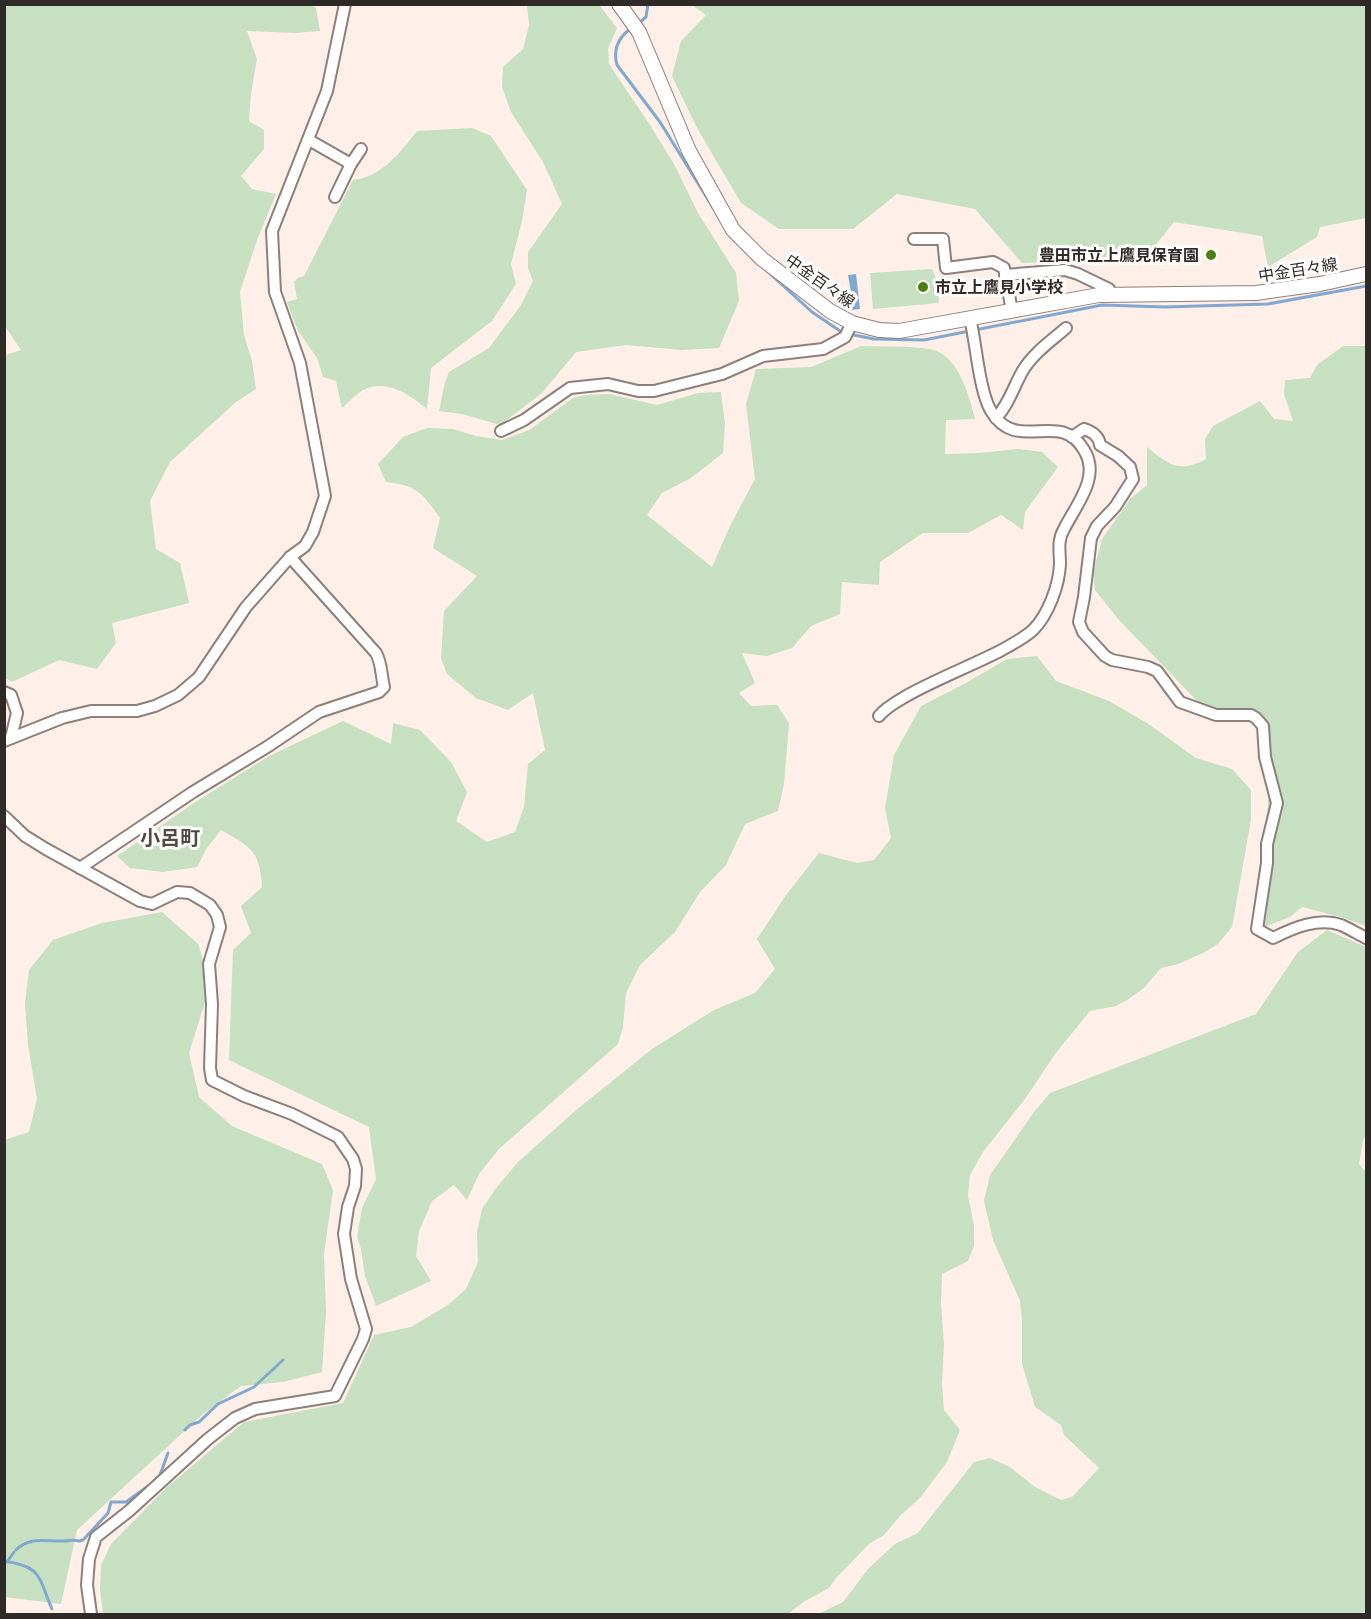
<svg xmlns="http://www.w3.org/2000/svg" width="1371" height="1619" viewBox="0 0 1371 1619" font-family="'Fira Sans','Noto Sans JP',sans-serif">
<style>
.green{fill:#c6e0c1}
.water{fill:#82a8d0}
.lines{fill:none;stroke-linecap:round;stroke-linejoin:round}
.stream{stroke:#82a8d0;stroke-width:3}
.minor-casing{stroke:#8d7f7a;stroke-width:14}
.secondary-casing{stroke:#8d7f7a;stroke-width:16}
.minor{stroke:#fff;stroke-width:10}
.secondary{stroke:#fff;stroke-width:14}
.poi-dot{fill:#4d7f12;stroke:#fff;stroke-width:2}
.labels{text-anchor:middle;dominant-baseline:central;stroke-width:6;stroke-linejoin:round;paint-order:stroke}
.poi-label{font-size:16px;font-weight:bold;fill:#2f2927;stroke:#fff;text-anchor:end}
.street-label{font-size:16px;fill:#2f2927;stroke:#fff}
.quarter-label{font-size:20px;font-weight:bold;fill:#544843;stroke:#fff}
</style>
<rect width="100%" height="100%" fill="#ffefe9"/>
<g class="green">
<polygon points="310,4 316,8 320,31 295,33 247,31 257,59 251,94 249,121 264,130 264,149 241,176 252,189 276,194 257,240 240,292 244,335 252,361 256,389 236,402 170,462 150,501 156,549 180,563 189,603 112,623 116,643 97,669 59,660 12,682 5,678 5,355 21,350 4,325 5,5"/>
<polygon points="527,5 599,5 617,28 608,49 609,64 652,128 674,164 698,213 736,273 739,301 719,348 681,350 626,345 576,352 542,393 500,425 462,414 439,411 445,382 449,372 489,348 521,305 533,281 528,268 528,252 562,204 543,162 511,112 502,87 503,67 523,49 529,25"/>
<polygon points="692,5 1366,5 1366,218 1320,227 1317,237 1268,267 1262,236 1174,222 1146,257 1022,263 975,209 897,194 853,229 779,229 741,203 697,128 672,76 681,41 706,15"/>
<path d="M 472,128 L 491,136 L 527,190 L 522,221 L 511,264 L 516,284 L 492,321 L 431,368 L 427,409 C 411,395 387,379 365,389 C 357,393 349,402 342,408 L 336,381 L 323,377 L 317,358 L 298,331 L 287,302 L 297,299 L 294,282 L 298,278 L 304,276 L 353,180 C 381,177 400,153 417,131 Z"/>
<polygon points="932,269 937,281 939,303 873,309 870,273"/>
<path d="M 861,346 C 880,347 920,345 937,351 C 960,361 970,398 975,419 L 946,420 L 945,454 L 979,453 L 1019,449 L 1042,452 L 1058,467 L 1025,512 L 1023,530 L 1001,515 L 968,533 L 923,533 L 880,562 L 879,585 L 842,582 L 840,614 L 811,626 L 792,648 L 767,656 L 742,653 L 755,683 L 739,693 L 751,706 L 777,705 L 789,723 L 784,784 L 778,811 L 745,824 L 726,865 L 700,892 L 675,932 L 640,965 L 626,993 L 623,1027 L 618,1044 L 499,1149 L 479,1174 L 467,1200 L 454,1185 L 432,1201 L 419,1231 L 416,1256 L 431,1281 L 376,1306 L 365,1276 L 361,1249 L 357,1237 L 362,1208 L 376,1179 L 369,1127 L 229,1060 L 233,950 L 251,933 L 241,906 L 262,887 C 260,851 251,847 221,830 L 207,848 L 197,867 L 163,872 L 130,868 L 117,856 L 200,799 L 271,755 L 343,721 L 391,744 L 393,723 L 420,730 L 451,762 L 467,792 L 456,821 L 487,842 L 515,832 L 524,807 L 528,764 L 545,750 L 533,693 L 508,710 L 476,698 L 447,674 L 441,658 L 444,611 L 477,576 L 433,548 L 440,518 C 423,494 417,485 386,482 L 378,464 L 403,437 L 427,428 L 453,429 L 476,436 L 502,440 L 529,430 L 573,398 L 585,395 L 609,394 L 657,405 L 698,393 L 721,392 L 725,424 L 723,453 L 691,478 L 662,493 L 647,515 L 712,567 L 731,524 L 755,479 L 746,404 L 756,369 L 811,367 Z"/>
<path d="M 1343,346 L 1366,346 L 1366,926 L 1344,918 L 1302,907 L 1290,917 L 1259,929 L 1252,921 L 1268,805 L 1268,777 L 1261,721 L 1235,711 L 1212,708 L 1198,702 L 1119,620 L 1095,590 L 1093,573 L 1102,539 L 1131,498 L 1147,485 L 1147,447 C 1168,464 1179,474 1206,459 L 1205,439 L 1213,426 L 1260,401 L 1274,419 L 1293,421 L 1284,394 L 1285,380 L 1310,378 L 1317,365 Z"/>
<polygon points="1037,656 1056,681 1109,701 1147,723 1196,758 1232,769 1251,790 1251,820 1232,927 1218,944 1205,952 1178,964 1161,968 1144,988 1127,1000 1116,1006 1090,1011 1055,1054 1025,1099 983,1152 970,1175 968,1196 974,1225 974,1246 968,1261 942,1274 941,1304 944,1344 942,1384 944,1410 960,1430 947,1462 920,1498 901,1515 884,1535 869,1544 836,1578 829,1588 805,1601 788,1614 103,1614 100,1589 101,1565 111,1544 166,1488 244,1422 343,1403 374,1335 411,1327 448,1305 466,1289 478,1262 477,1232 482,1209 496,1188 518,1162 575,1111 652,1049 714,1010 755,993 775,969 757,939 786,895 819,853 857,863 874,860 891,838 885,808 894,755 921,706 964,684 1007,659"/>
<polygon points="162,912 198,944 211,983 189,1053 199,1097 232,1126 322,1164 333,1190 324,1254 326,1312 322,1372 283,1382 241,1386 203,1414 77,1530 61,1604 5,1597 4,1140 29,1132 37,1099 28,1045 25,1003 29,970 53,940 102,923"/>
<polygon points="1327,930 1366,947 1366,1135 1363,1140 1359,1164 1366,1172 1366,1614 818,1614 843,1602 868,1569 895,1544 918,1533 974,1462 990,1458 1010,1467 1035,1487 1061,1500 1072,1497 1099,1468 1064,1435 1061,1425 1035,1407 1022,1364 1022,1319 1020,1301 993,1240 984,1201 990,1175 1034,1112 1050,1093 1256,1014 1298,952"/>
</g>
<polygon class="water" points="856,274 860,309 852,310 851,306 847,306 846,293 851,292 848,275"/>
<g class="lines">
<g class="stream">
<polyline points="638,24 646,17 648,4"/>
<path d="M 630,29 C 618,38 613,50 617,65 L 660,122 L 717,214"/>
<polyline points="767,271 812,312 843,333"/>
<polyline points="849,334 874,339 924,340 1102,305 1165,307 1268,304 1366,286"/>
<polyline points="185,1430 190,1425 199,1422 218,1404 254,1387 283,1360"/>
<path d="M 16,1550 C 30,1536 46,1542 64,1541 C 70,1541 73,1539 79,1541 L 83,1540 L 108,1513 L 111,1502 L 126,1502 L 151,1484 L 160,1475 L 168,1453"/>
<path d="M 4,1561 C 43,1567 38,1577 52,1609"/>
<polyline points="7,1562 14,1552"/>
</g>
<defs>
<g id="minor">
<polyline points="309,140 351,164"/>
<polyline points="335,197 351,164 361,149"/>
<polyline points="914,239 943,239 946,268 993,262 1004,268 1012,311"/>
<polyline points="1005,275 1065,270 1078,274 1109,289 1110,295"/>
<path d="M 996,418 C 1009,404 1013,388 1022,372 C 1032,354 1051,341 1066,328"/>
<polyline points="501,431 524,420 570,388 608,384 638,391 654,391 722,374 763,356 823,349 845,337 852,323"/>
<path d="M 1072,437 L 1084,429 C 1093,432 1099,436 1100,445 L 1118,456 L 1130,467 L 1133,479 L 1115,507 L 1097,526 L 1091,538 L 1084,597 L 1079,622 L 1083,632 L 1105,656 L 1112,660 L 1148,667 L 1157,671 L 1180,702 L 1216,715 L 1251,715 L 1256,718 L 1263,726 L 1265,757 L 1277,803 L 1267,844 L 1267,863 L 1257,929 L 1273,938 C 1293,928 1318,917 1341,925 C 1350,929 1358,934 1366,938"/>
<polyline points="4,692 11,695 17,713 11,738"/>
<path d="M 879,716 C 886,707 898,701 908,695 C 937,679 968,667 998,652 C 1009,646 1023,639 1033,630 C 1048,615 1059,586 1060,564 C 1060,551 1057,541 1064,529 C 1076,505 1101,477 1084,450 C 1060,408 1017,455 991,411 C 979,391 976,342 970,318"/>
<polyline points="4,741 62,718 91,711 137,711 155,706 178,695 199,677 246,607 290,557 305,546 313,532 325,496 300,363 275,292 272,231 327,91 345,4"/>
<polyline points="4,816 25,836 46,849 140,901 152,904 177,892 190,893 210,905 217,915 220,927 209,964 212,1004 210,1068 212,1080 244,1096 292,1114 338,1137 353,1159 356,1169 355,1186 348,1207 344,1234 351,1279 366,1329 363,1339 335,1396 255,1409 235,1418 208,1439 129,1511 96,1537 89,1559 87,1585 91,1614"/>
<path d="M 80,868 L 193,792 L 267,747 L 319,712 L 379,692 L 384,687 C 381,675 382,664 376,653 L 290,557"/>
</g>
<polyline id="secondary" points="619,4 639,32 689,151 733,230 762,259 830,311 852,323 879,330 899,331 1099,295 1256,293 1320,284 1366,274"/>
</defs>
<use href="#minor" class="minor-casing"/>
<use href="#secondary" class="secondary-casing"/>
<use href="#minor" class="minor"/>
<use href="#secondary" class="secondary"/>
</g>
<g class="poi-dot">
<circle cx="1211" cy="255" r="6"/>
<circle cx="923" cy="287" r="6"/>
</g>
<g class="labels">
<g class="poi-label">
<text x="1199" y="255">豊田市立上鷹見保育園</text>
<text x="935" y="287" text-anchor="start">市立上鷹見小学校</text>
</g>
<g class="street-label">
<text transform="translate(1298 270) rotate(-9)">中金百々線</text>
<text transform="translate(820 281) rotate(35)">中金百々線</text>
</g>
<g class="quarter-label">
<text x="170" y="838">小呂町</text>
</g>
</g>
<rect width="1371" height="1619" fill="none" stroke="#2f2927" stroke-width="12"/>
</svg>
